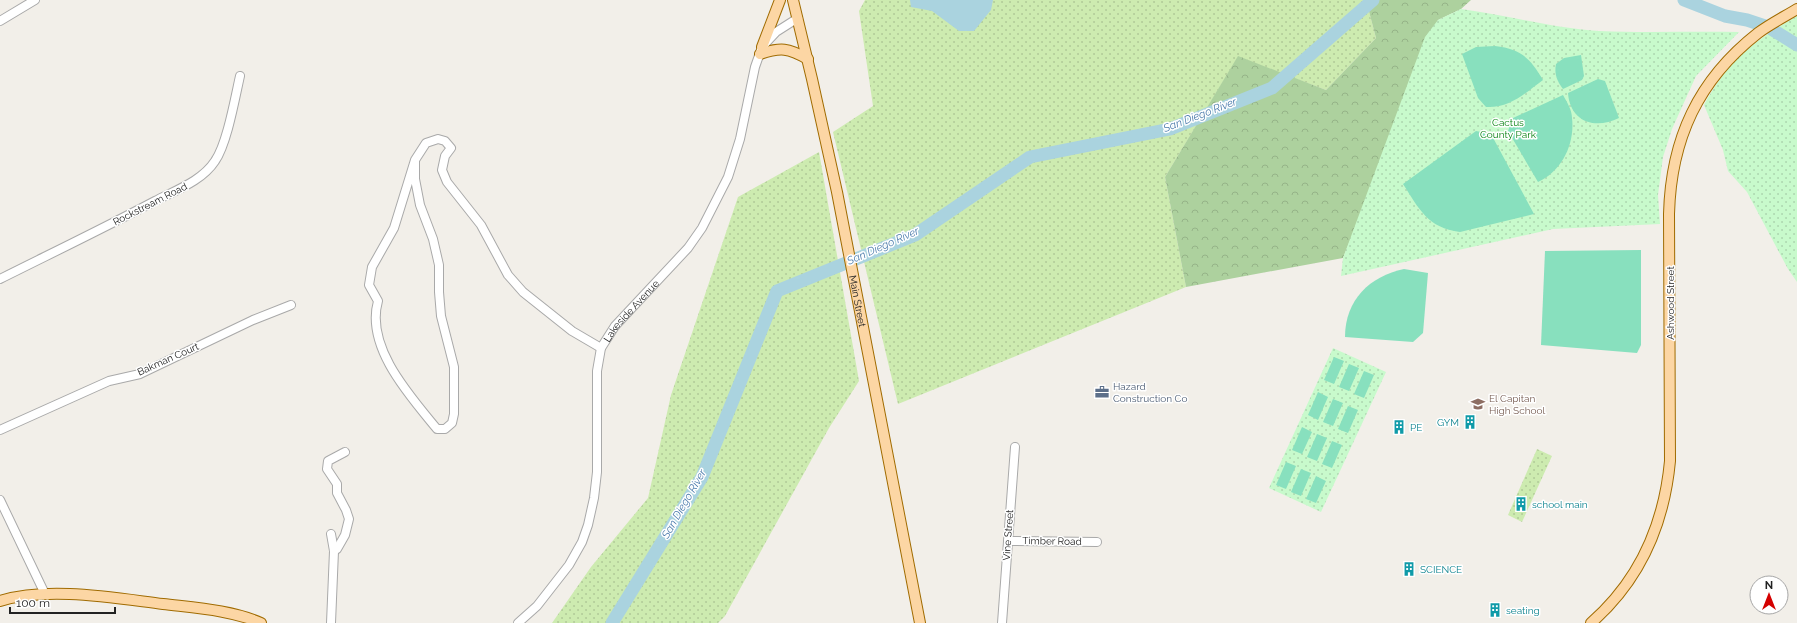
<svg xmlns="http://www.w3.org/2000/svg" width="1797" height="623" viewBox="0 0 1797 623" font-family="Raleway,sans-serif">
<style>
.grass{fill:url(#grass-dots)}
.forest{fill:url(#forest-crowns)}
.park{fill:url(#park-dots)}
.pitch{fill:#88e0be}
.water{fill:#aad3df}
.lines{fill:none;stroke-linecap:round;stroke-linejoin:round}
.river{stroke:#aad3df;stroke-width:13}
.minor-casing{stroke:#a9a9a9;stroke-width:10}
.major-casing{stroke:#a06b00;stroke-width:12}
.minor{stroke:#fff;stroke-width:8}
.major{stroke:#fcd6a4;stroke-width:10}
.labels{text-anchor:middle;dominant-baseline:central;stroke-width:3;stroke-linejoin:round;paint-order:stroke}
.park-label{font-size:10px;fill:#0c8416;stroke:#fff}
.street-label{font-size:10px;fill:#222;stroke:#fff}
.service-label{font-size:10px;fill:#4e5e75;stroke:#fff;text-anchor:start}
.education-label{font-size:10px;fill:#785e54;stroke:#fff;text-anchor:start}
.culture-label{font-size:10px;fill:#0d838f;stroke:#fff;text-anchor:start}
.water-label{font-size:11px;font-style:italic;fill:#4a7aab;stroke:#fff}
</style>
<defs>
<pattern id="grass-dots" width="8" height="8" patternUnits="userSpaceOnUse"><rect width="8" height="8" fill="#cdebb0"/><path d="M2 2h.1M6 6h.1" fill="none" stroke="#b0c997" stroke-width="1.8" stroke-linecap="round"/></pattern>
<pattern id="forest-crowns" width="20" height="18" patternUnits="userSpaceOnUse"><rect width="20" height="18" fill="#add19e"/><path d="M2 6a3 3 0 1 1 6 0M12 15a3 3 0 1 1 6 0" fill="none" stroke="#95b388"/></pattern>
<pattern id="park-dots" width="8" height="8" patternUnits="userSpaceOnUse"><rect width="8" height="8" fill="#c8facc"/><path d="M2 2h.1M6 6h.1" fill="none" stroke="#acd6af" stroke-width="1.8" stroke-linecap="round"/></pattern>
</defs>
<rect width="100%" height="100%" fill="#f2efe9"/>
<g class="grass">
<polygon points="865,0 1366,0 1376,38 1326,90 1238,57 1165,177 1186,287 898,404 833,132 873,106 859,11"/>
<polygon points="819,152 859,381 829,428 725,616 718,623 552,623 591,567 648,498 671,395 738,197"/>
<polygon points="1537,449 1552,456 1522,522 1508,515"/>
</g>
<polygon class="forest" points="1366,0 1471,0 1461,9 1438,20 1343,258 1186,287 1165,177 1238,56 1326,90 1376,38"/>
<g class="park">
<path d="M 1461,9 C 1507,15 1552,28 1599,31 C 1645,33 1692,31 1739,32 L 1696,76 L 1672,129 L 1663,157 L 1658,195 L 1660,224 L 1553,229 L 1341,276 L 1343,258 L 1425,37 L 1438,20 Z"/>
<path d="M 1797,16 L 1797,282 L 1788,269 L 1747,192 L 1728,171 L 1723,150 L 1704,105 C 1728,60 1754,41 1797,16 Z"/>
<polygon points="1333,348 1386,372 1321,512 1269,488"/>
</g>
<g class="pitch">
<path d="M 1495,46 C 1521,49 1530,58 1543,80 C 1524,94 1510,108 1486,107 L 1478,98 L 1462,54 L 1476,47 Z"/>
<path d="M 1581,55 L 1584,76 L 1582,80 L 1563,89 C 1557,81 1554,74 1556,64 L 1564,58 Z"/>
<path d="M 1598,79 L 1605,81 L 1619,118 C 1595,130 1570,122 1568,93 Z"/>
<path d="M 1563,95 C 1567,102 1572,110 1572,118 C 1575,144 1562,171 1538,182 L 1508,131 L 1513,118 Z"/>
<path d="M 1476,131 L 1491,134 L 1534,214 L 1460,232 C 1428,228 1419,209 1403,184 Z"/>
<polygon points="1641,250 1641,345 1637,353 1541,345 1545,251"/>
<path d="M 1404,269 L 1428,273 L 1423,333 L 1413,342 L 1345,337 C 1345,300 1370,276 1404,269 Z"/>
<polygon points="1334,357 1344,361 1334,384 1324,380"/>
<polygon points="1349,364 1359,368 1349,391 1339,387"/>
<polygon points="1364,371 1374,375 1364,398 1354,394"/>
<polygon points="1318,392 1328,397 1318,420 1308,415"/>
<polygon points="1333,399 1343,403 1333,426 1323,422"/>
<polygon points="1348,406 1358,410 1348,433 1338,429"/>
<polygon points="1302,427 1312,432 1302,454 1292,450"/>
<polygon points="1317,434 1327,438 1317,461 1307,457"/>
<polygon points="1332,441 1342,445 1332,468 1322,464"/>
<polygon points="1286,462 1296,466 1286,489 1276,485"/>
<polygon points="1301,469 1311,473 1301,496 1291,492"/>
<polygon points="1316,476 1326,481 1316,503 1306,499"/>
</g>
<polygon class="water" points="910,0 993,0 991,10 974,31 959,31 932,11 911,7"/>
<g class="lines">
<g class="river">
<polyline points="1684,0 1725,16 1747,20 1768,27 1797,45"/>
<polyline points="612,623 702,477 777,291 915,235 1030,157 1170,129 1272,88 1373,0"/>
</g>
<defs>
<g id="minor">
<polyline points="0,21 35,0"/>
<path d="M 415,160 L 394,228 L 372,267 L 369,285 L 378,301 C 365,347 410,396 437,429 L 445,429 L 452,423 L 454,414 L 454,367 L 441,316 L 439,292 L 439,265 L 433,239 L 420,205 L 415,179 L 415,160 L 426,143 L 438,139 L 445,141 L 451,148 L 445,156 L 442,170 L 447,182 L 481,225 L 508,275 L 523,292 L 572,331 L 601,348"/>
<path d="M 0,279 C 52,253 104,228 155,201 C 176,190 202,181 215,161 C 227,144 235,98 240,76"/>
<polyline points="0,430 109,381 140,374 253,320 291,305"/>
<polyline points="0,500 45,594"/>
<polyline points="331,534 334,551 331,623"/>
<polyline points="1008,541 1097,542"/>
<polyline points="334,551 337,549 345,535 349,519 346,510 337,493 337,484 327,469 328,461 345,452"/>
<path id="s1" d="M 518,623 L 537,606 L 569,565 L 582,542 L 588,525 L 594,498 L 597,472 L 597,371 L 601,348 L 615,326 L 688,248 L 702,228 L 728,177 L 740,139 L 755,67 L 762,47 L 776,32 L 798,18"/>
<polyline points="1002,623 1015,447"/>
</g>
<g id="major">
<path id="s2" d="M 793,0 L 812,79 L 837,192 L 920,623"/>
<polyline points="762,47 780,0"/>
<path d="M 760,54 C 781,47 788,48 808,59"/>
<path d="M 0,601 C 48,586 114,598 163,604 C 196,608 231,610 261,623"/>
<path d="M 1591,623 C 1640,580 1664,525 1670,461 L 1669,214 C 1671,139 1698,80 1758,33 C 1770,24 1784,17 1797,9"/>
</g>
</defs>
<use href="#minor" class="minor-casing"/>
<use href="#major" class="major-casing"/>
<use href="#minor" class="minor"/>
<use href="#major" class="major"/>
</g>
<defs>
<symbol id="office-bare" viewBox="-9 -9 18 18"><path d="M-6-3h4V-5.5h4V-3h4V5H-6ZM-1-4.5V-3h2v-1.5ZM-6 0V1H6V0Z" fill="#5c6f8a" stroke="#fff" stroke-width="2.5" paint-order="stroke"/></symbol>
<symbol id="school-bare" viewBox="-9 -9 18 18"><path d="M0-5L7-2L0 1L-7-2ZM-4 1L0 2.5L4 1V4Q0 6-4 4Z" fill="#8d6e63" stroke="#fff" stroke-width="2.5" paint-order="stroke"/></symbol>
<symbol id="building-bare" viewBox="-9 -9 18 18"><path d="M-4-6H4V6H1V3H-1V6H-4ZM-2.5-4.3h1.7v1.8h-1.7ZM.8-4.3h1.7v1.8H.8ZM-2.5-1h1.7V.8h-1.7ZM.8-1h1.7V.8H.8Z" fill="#0f9aa8" stroke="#fff" stroke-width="2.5" paint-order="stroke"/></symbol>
</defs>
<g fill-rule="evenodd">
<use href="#office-bare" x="1092" y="382" width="20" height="20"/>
<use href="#school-bare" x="1468" y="394" width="20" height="20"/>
<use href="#building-bare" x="1460" y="412" width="20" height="20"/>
<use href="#building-bare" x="1389" y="417" width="20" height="20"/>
<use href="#building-bare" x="1511" y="494" width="20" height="20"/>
<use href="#building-bare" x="1399" y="559" width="20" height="20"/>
<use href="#building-bare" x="1485" y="600" width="20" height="20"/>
</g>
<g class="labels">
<g class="park-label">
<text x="1508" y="122">Cactus<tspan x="1508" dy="12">County Park</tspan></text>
</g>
<g class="street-label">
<text transform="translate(150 204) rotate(-27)">Rockstream Road</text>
<text stroke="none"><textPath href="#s2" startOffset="308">Main Street</textPath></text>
<text transform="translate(1670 303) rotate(-90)">Ashwood Street</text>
<text stroke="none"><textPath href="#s1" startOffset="348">Lakeside Avenue</textPath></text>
<text transform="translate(168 359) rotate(-24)">Bakman Court</text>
<text transform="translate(1008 535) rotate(-86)">Vine Street</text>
<text transform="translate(1052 541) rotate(1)">Timber Road</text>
</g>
<g class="service-label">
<text x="1113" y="386">Hazard<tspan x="1113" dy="12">Construction Co</tspan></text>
</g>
<g class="education-label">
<text x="1489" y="398">El Capitan<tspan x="1489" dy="12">High School</tspan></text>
</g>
<g class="culture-label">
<text x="1459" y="422" text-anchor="end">GYM</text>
<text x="1410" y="427">PE</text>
<text x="1532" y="504">school main</text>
<text x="1420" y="569">SCIENCE</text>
<text x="1506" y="610">seating</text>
</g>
<g class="water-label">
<text transform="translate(1200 115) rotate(-21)">San Diego River</text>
<text transform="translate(883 246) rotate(-24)">San Diego River</text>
<text transform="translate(684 504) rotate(-60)">San Diego River</text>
</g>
</g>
<g transform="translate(1769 595)"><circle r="19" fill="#ffffff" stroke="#a7a7a7"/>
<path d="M0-3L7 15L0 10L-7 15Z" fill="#d40000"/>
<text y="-6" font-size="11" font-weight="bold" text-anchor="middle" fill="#222222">N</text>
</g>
<path d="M10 607v6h105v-6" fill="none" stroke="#222222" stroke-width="2"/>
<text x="16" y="607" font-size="12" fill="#222222" stroke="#ffffff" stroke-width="3" paint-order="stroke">100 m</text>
</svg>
